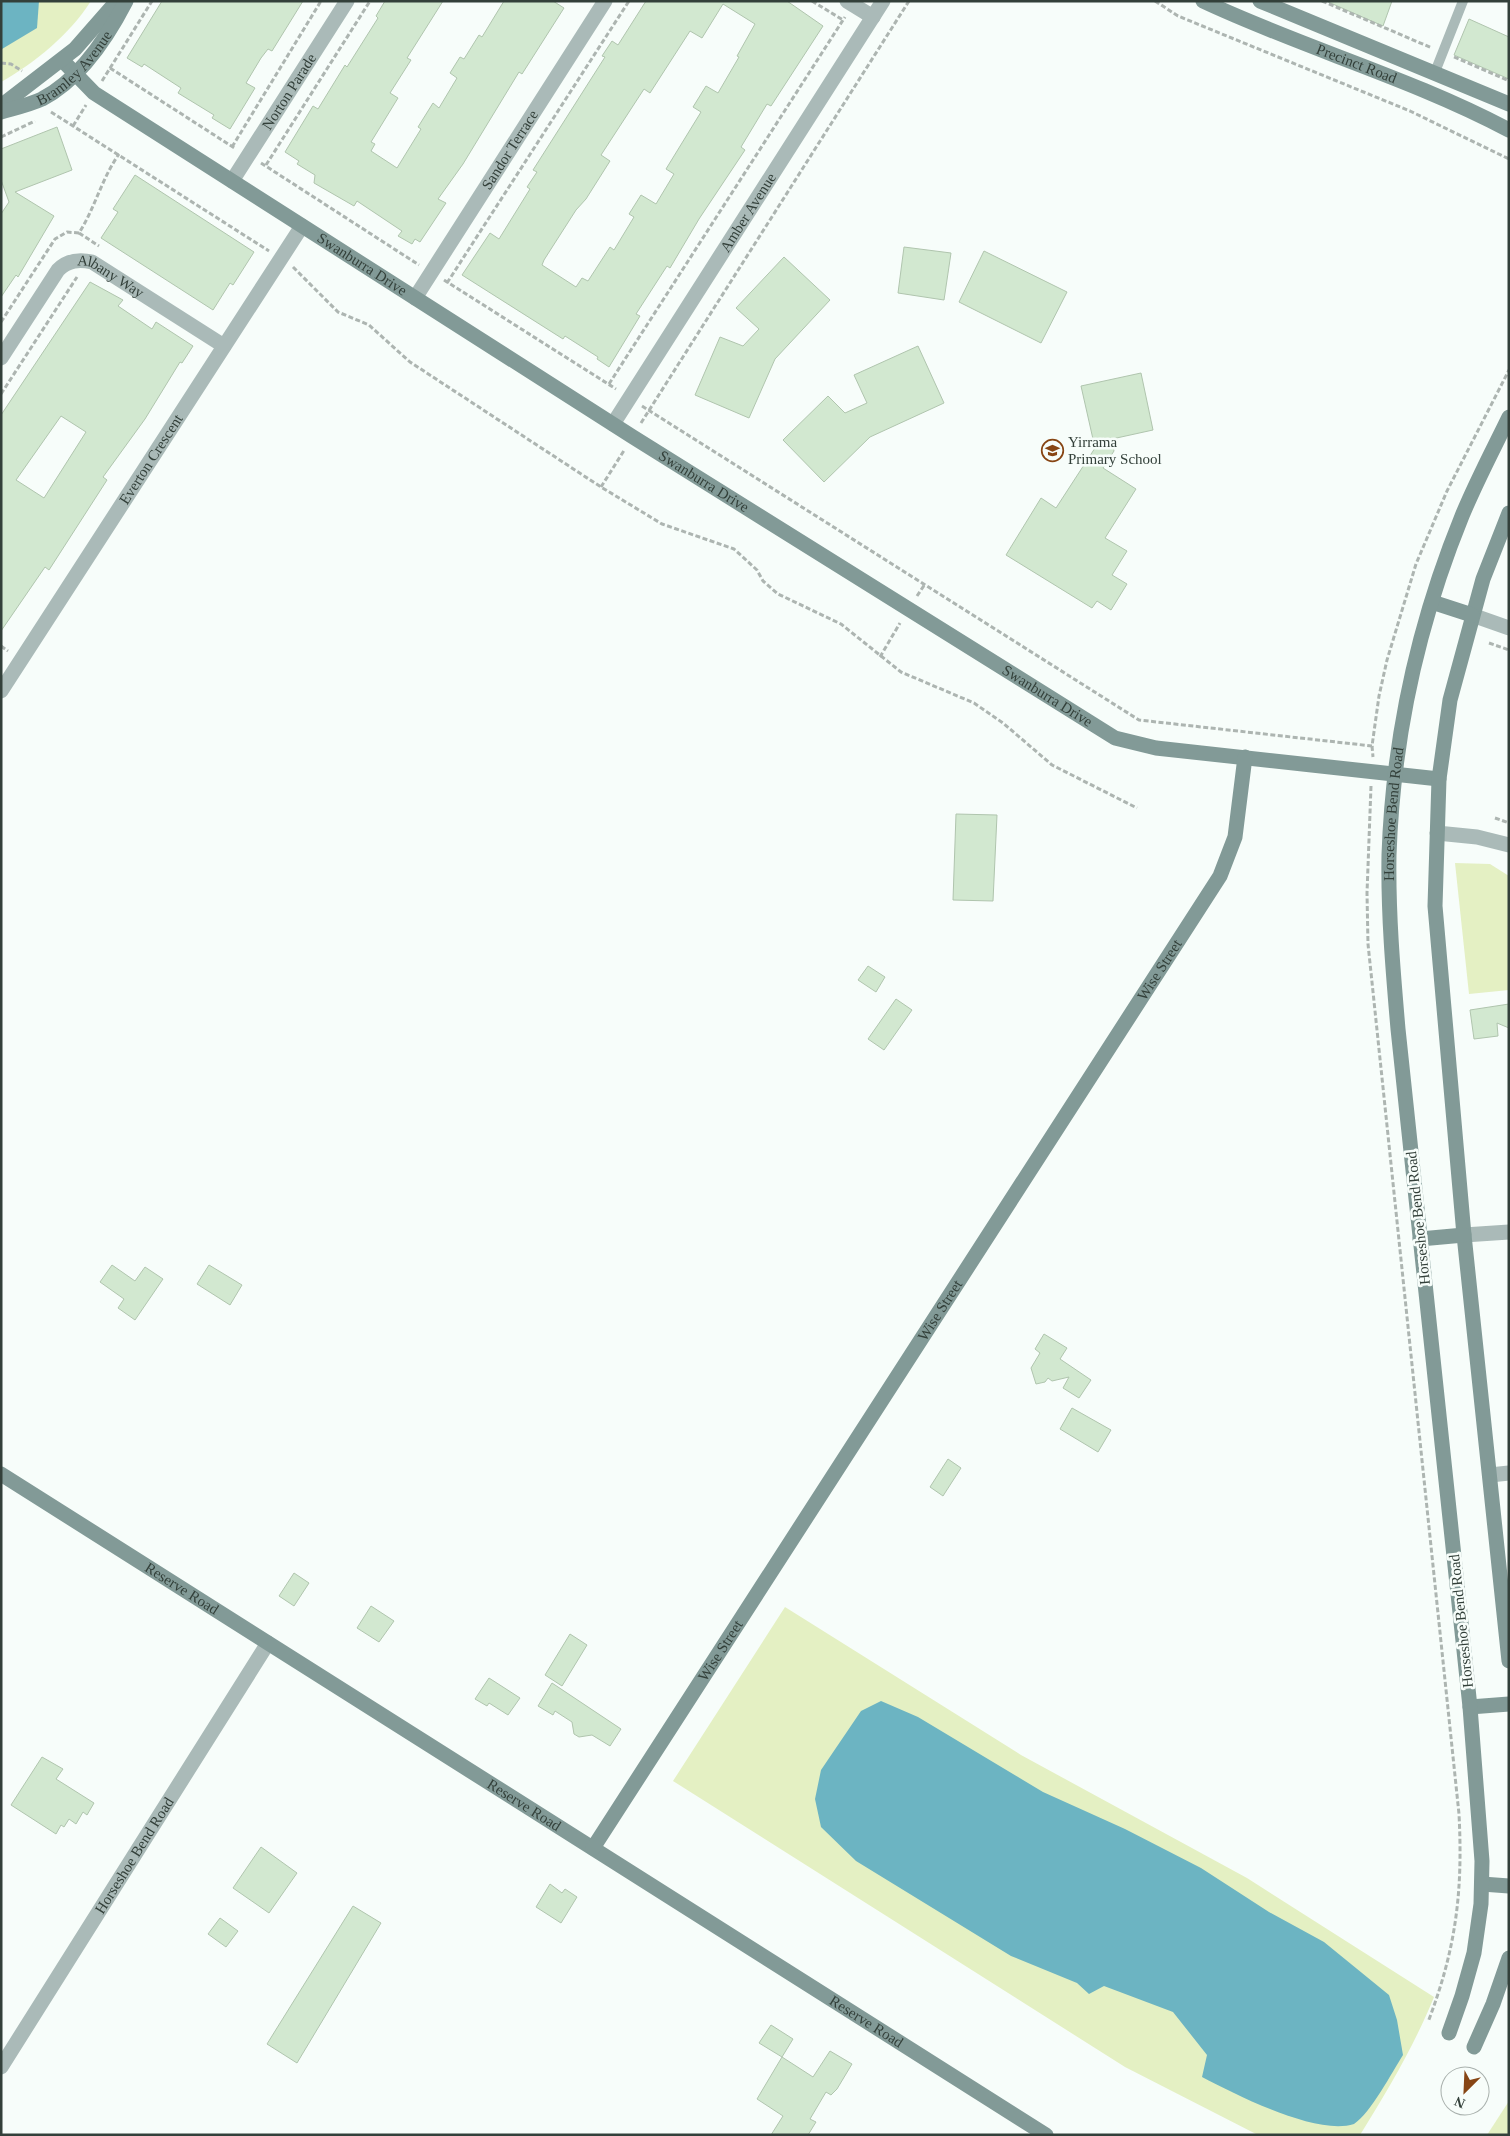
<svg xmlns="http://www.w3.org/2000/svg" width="1510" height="2136" viewBox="0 0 1510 2136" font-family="Georgia,serif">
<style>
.green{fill:#e4f0c3}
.water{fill:#6cb4c2}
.building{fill:#d2e8d0;stroke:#b0c5ae;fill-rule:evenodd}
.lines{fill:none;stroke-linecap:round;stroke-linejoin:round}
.path{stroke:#adb5b1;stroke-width:3;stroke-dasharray:5 2.5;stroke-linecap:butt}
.lane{stroke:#aabab8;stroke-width:10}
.street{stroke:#aabab8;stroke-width:15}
.secondary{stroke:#829a97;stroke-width:15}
.labels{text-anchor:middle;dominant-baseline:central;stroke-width:5;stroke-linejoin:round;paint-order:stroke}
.street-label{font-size:15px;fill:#33403a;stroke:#f7fdfa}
.poi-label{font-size:15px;fill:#33403a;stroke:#f7fdfa;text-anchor:start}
</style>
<rect width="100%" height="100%" fill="#f7fdfa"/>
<g class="green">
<path d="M 1,1 L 91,1 C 69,35 36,62 1,82 Z"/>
<polygon points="1455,863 1490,864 1509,876 1509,990 1469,994"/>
<path d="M 785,1607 L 1021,1755 L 1247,1878 L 1434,1997 C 1414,2046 1388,2090 1360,2135 L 1258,2135 L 1125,2067 L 673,1781 Z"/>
<polygon points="1509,2101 1509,2135 1487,2135"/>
</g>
<g class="water">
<polygon points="1,1 39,1 37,28 2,49"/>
<path d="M 881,1701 L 918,1717 L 1043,1792 L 1125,1829 L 1201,1868 L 1269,1912 L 1324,1942 L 1389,1995 L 1397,2020 L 1403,2055 C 1392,2072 1371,2113 1354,2124 C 1316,2136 1237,2095 1202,2077 L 1207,2055 L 1173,2012 L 1104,1986 L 1089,1994 L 1077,1983 L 1011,1956 L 856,1861 L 821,1827 L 815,1799 L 821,1770 L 861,1711 Z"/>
</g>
<g class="building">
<polygon points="162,1 303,1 272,51 268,49 261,58 246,83 255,88 230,129 212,118 214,115 178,93 181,88 144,64 142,67 127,58"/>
<polygon points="385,1 443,1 407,58 411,60 390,93 398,98 371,142 375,144 371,151 397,168 421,129 418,127 433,103 439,108 457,78 450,73 460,57 464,59 479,35 482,37 504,1 553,1 564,8 522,74 519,72 463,164 438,199 446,203 420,242 415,239 412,244 398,236 402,231 357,201 354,206 314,183 315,175 297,164 299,161 285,152 313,106 318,109 345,65 347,67 378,18 376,16"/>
<path d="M 646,1 L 787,1 L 823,26 L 771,106 L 767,104 L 741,147 L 745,150 L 699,219 L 670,268 L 667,266 L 636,314 L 640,316 L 609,367 L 597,359 L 598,357 L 565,336 L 563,339 L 462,275 L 490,233 L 499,239 L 530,189 L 527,187 L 537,172 L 533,170 L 605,57 L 602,56 L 612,41 L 618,45 ZM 723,4 L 755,24 L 737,56 L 739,57 L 718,93 L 706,86 L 693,107 L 701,112 L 666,169 L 674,174 L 656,204 L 641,195 L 629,214 L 634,217 L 614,250 L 610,247 L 588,281 L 582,278 L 576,287 L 542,265 L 544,260 L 576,210 L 586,199 L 610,161 L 601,155 L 644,89 L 650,93 L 690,31 L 702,38 Z"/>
<polygon points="1326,1 1392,1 1383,26"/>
<polygon points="1469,19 1509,37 1509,79 1454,55"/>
<polygon points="57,127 72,170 15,192 54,216 18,277 16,275 1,297 1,214 9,202 1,180 1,149"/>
<polygon points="135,175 254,252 233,285 230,283 213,310 101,238 118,212 113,209"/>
<polygon points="904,247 951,253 944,300 898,293"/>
<polygon points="984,251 1067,292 1041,343 959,302"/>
<polygon points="784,257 830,300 775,359 749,418 695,395 720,337 743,346 759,329 736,308"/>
<path d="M 90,282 L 123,300 L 118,306 L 152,329 L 156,322 L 193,346 L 182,363 L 180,362 L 145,419 L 103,477 L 107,480 L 49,570 L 45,567 L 1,631 L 1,415 ZM 61,416 L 86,432 L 44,498 L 16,480 Z"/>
<polygon points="918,346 944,403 870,437 824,482 783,440 828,396 845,413 867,403 854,375"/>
<polygon points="1141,373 1153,430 1112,439 1114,451 1103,468 1136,489 1105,538 1127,551 1112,575 1127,584 1111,610 1097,601 1092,608 1006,555 1041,498 1056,508 1095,448 1081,386"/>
<polygon points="956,814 997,815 993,901 953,900"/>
<polygon points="868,966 885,977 876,992 858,980"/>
<polygon points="896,999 912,1010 884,1050 868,1039"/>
<polygon points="1509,1004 1509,1028 1497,1023 1498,1036 1474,1039 1470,1010"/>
<polygon points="112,1265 135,1281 145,1267 163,1279 135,1320 118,1308 124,1299 100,1282"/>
<polygon points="209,1265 242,1285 230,1305 197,1284"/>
<polygon points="1044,1334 1067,1348 1060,1359 1091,1380 1079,1398 1063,1388 1069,1377 1052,1381 1048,1378 1045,1382 1036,1384 1031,1368 1040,1353 1035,1349"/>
<polygon points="1072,1408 1111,1430 1098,1452 1060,1429"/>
<polygon points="948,1459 961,1468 943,1496 930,1487"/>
<polygon points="294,1573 309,1583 294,1606 279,1596"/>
<polygon points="371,1606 394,1621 379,1642 357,1628"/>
<polygon points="570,1634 587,1645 562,1686 545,1675"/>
<polygon points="489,1678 520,1698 508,1715 489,1703 487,1706 475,1699"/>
<polygon points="552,1683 621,1729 610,1746 592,1735 579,1737 574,1734 572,1722 555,1711 553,1715 538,1706"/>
<polygon points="42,1757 63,1769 56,1779 94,1803 87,1815 83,1812 76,1824 69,1819 64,1827 61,1825 56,1834 11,1805"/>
<polygon points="261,1847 297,1873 269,1913 233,1888"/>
<polygon points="550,1884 562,1893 565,1889 577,1897 561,1923 536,1907"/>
<polygon points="353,1906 381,1923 297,2063 267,2044"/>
<polygon points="220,1918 238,1931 226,1947 208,1934"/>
<polygon points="771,2025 793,2039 782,2057 813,2077 830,2051 852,2064 837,2089 831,2095 826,2092 810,2119 816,2122 808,2135 771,2135 783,2116 757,2099 782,2057 759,2043"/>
</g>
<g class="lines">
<g class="path">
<polyline points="812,1 843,20"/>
<polyline points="1155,1 1178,16 1410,111 1509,159"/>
<polyline points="1322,1 1432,48"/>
<polyline points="1454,57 1509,81"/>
<polyline points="1,63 11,64 22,71"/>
<polyline points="110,68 236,149"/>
<polyline points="102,81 152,1"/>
<polyline points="51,112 269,251"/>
<polyline points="73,126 86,105"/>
<polyline points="1,137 35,121"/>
<polyline points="232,147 321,1"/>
<polyline points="261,163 419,265"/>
<polyline points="266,165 370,1"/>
<polyline points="79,233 99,246"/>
<polyline points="293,267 338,312 369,325 410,362 601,487 662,524 734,549 757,570 763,581 778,594 841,624 901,672 974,703 1003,723 1052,765 1137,808"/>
<polyline points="444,280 616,389"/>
<polyline points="447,283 629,1"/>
<path d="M 1,322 L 55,239 L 67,232 L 79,233 C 95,208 101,180 119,154"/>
<polyline points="609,384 845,17"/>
<polyline points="1,394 77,277"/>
<polyline points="642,406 1139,720 1372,746 1379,696 1387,660 1416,564 1447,491 1509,370"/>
<polyline points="641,423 909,1"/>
<polyline points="601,487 625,449"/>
<polyline points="917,596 925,584"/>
<polyline points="1489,643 1509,650"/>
<polyline points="1,646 8,651"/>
<polyline points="880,657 900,623"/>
<polyline points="1372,746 1373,757"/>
<path d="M 1371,786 L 1367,893 L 1368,944 L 1459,1814 C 1463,1892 1456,1949 1428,2022"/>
<polyline points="1495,818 1509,823"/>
</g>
<polyline class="lane" points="1435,72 1463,1"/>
<g class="street">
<polyline points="847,1 873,17"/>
<path id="s1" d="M 232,181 L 347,1"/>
<path id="s2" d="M 415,298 L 605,1"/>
<path id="s3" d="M 1,358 L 58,270 C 68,260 79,259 92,262 L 224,346"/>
<path id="s4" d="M 613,424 L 883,1"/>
<polyline points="1472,615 1509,628"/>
<path id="s5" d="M 1,691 L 302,226"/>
<polyline points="1437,833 1477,837 1509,845"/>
<polyline points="1464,1235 1509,1232"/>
<polyline points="1490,1475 1509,1473"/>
<path id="s6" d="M 1,2067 L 268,1643"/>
</g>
<g class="secondary">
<path id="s7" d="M 1203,1 C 1303,48 1411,78 1509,130"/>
<polyline points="1260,1 1509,104"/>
<path id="s8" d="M 62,60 L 94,93 L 633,437 L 1115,738 L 1156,748 L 1439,779"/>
<polyline points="1,106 75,49 117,1"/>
<path id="s9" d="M 1,112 C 15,108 29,105 42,99 C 80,79 107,38 126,1"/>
<polyline points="1509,513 1483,579 1450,700 1439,779 1435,906 1464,1235 1509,1661"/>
<polyline points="1432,602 1472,615"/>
<polyline points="1420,1239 1464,1235"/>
<path id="s10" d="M 1,1474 L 1046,2135"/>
<polyline points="1470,1707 1509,1704"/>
<path id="s11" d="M 593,1848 L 1220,876 L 1235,837 L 1245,757"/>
<polyline points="1482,1884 1509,1886"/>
<path id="s12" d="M 1449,2033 L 1462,1996 L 1474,1953 L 1481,1904 L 1482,1861 L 1470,1707 L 1398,1029 C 1393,971 1388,913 1389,855 C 1393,739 1418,624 1462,516 C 1476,482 1493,450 1509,417"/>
<polyline points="1474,2047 1493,2004 1509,1958"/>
</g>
</g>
<defs>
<symbol id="school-ring" viewBox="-11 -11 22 22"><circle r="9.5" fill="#f7fdfa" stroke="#874514" stroke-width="1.5"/><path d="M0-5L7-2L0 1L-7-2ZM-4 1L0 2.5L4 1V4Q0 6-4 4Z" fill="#874514"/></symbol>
</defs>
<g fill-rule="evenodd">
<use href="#school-ring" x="1040" y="438" width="25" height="25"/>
</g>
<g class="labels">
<g class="street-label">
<text stroke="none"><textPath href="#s7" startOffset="166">Precinct Road</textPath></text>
<text stroke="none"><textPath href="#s9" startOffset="88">Bramley Avenue</textPath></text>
<text stroke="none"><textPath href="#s1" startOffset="106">Norton Parade</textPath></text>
<text stroke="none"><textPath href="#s2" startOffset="176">Sandor Terrace</textPath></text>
<text stroke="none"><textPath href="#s4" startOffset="251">Amber Avenue</textPath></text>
<text stroke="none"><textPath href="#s8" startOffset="364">Swanburra Drive</textPath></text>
<text stroke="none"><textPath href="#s3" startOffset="164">Albany Way</textPath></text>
<text stroke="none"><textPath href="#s5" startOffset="276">Everton Crescent</textPath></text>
<text stroke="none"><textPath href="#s8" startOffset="769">Swanburra Drive</textPath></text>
<text stroke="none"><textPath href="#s8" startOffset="1174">Swanburra Drive</textPath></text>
<text stroke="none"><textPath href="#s12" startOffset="1228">Horseshoe Bend Road</textPath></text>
<text stroke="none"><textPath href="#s11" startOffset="1045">Wise Street</textPath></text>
<text transform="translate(1418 1218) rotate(-96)">Horseshoe Bend Road</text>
<text stroke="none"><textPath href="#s11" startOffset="640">Wise Street</textPath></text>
<text stroke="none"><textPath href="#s10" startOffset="214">Reserve Road</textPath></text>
<text transform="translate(1461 1621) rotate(-96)">Horseshoe Bend Road</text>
<text stroke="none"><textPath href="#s11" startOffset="235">Wise Street</textPath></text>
<text stroke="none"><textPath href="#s10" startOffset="619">Reserve Road</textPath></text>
<text stroke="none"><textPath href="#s6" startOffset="250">Horseshoe Bend Road</textPath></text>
<text stroke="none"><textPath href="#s10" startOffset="1024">Reserve Road</textPath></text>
</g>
<g class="poi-label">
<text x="1068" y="442">Yirrama<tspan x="1068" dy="17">Primary School</tspan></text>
</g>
</g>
<rect width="1510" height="2136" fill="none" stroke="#33403a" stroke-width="5"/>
<g transform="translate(1465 2091) rotate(204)"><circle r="24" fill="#f7fdfa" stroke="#a9b1ad"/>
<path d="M0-4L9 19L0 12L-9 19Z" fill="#874514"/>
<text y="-8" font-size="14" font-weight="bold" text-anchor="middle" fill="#33403a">N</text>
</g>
</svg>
